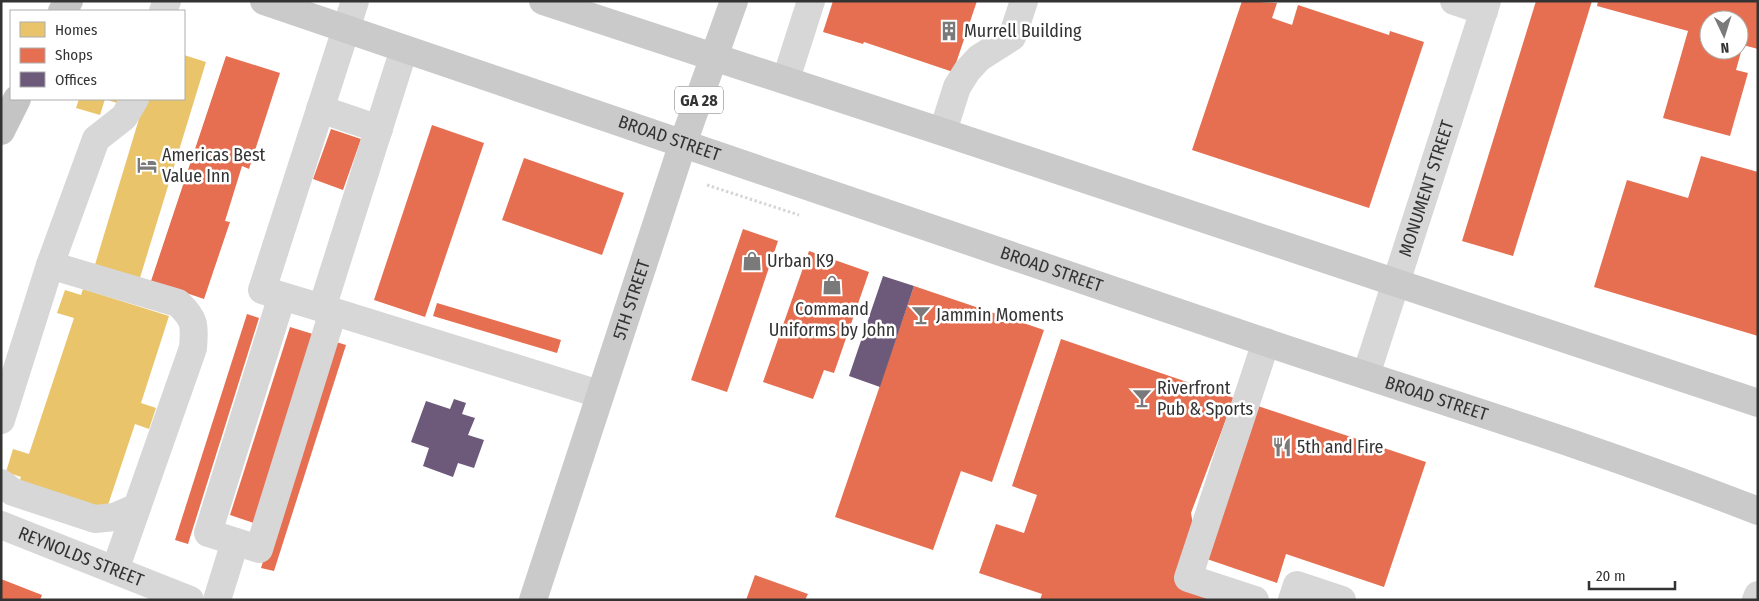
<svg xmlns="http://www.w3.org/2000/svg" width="1759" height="601" viewBox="0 0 1759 601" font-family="'Fira Sans Condensed',sans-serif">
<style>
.homes{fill:#e9c46a}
.shops{fill:#e76f51;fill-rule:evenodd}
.offices{fill:#6d597a}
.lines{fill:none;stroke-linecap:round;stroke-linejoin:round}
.path{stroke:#d6d6d6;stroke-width:3;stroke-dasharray:2.5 2.5;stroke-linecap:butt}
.minor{stroke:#d7d7d7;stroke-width:28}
.major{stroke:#cacaca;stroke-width:28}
.highway{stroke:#c4c4c4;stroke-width:28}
.labels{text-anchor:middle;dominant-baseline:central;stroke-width:5;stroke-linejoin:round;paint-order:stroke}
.shield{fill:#fff;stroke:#707070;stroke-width:1}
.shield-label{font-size:16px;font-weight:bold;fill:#333}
.poi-label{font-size:18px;fill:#333;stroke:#fff;text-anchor:start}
.street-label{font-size:18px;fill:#333;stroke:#fff}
</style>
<rect width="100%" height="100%" fill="#fff"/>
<g class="homes">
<polygon points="184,55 206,62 139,281 94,268 145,99 184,99"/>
<polygon points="79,99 105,99 100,115 76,108"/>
<polygon points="105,99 118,99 117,103"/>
<polygon points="83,289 169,316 141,403 156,408 149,429 135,424 106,511 19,483 21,477 6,472 13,449 29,454 74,318 57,313 65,290 81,295"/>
</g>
<g class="shops">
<polygon points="833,1 977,1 953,72 864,42 863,44 823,32"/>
<polygon points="1242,1 1277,3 1272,18 1292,25 1298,5 1389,35 1390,31 1424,42 1369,208 1192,150"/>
<polygon points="1536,1 1592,1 1513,256 1462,241"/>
<path d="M 1598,1 L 1758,1 L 1758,49 L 1743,45 L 1736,70 L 1748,73 L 1730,136 L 1663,118 L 1688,31 L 1597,6 ZM 1709,20 L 1739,20 L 1739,50 L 1709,50 Z"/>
<polygon points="226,56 280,73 249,169 242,166 225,221 230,222 204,299 151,281"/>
<polygon points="432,125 484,143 425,317 374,300"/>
<polygon points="331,129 361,139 343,190 313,179"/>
<polygon points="1701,156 1758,172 1758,336 1594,287 1627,180 1688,198"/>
<polygon points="524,158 624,193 602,255 502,220"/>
<polygon points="743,229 778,241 727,392 691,380"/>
<polygon points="809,251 869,272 834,373 824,370 813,399 763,382"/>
<polygon points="914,286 1044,330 992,482 961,471 933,550 835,517"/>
<polygon points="437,303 561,340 557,353 433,316"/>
<polygon points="247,314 259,318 188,544 175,540"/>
<polygon points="290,327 316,335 257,524 230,515"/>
<polygon points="1061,339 1234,398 1191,513 1195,537 1180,582 1228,600 1040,600 1042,594 979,573 996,524 1024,533 1037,495 1012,486"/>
<polygon points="333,341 346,345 274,571 261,568"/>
<polygon points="1255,405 1426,462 1384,587 1286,554 1277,583 1204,558"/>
<polygon points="755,575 808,594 805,600 746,600"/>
<polygon points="1,579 42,595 40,600 1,600"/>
</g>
<g class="offices">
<polygon points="883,276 914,286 880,387 849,376"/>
<polygon points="454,399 466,403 462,414 475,418 468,435 484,440 474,468 458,463 453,477 423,466 429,448 411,442 426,401 450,409"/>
</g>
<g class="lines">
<polyline class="path" points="707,185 799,215"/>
<g class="minor">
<polyline points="355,1 262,290 322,308 404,49"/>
<polyline points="1454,1 1484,11"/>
<polyline points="163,11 167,1"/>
<polyline points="786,79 811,1"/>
<polyline points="320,109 379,129"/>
<polyline points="943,131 957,87 967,71 979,58 1012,37 1024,1"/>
<path d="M 50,265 L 178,303 C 195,319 195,325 193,348 L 115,570"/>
<polyline points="282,296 208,533 259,549 333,312"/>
<polyline points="322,308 599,394"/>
<path id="s1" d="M 1366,375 L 1487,1"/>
<polyline points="1,420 50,265 96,139 124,117 135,99"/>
<polyline points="1,483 13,492 95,519 114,517 137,507"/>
<path id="s2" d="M 1,525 L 190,600"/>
<polyline points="217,600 235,542"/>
<polyline points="1255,600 1188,578 1266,342"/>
<polyline points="1292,600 1297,585 1342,600"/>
<polyline points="1756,600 1758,595"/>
</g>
<g class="major">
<path id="s3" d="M 264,1 C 597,112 929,228 1262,341 C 1428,397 1595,447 1758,511"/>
<path d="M 543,1 C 949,132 1353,270 1758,403"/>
<path id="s4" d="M 533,600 L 683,143 L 734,1"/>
</g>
<g class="highway">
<polyline points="62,11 69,1"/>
<polyline points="1,131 17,99"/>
</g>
</g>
<defs>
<symbol id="building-bare" viewBox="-9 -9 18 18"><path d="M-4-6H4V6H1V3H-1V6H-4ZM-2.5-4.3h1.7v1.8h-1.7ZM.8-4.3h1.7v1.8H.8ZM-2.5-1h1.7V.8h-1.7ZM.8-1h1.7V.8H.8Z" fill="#7a7a7a" stroke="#fff" stroke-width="2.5" paint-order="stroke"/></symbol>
<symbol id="hotel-bare" viewBox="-9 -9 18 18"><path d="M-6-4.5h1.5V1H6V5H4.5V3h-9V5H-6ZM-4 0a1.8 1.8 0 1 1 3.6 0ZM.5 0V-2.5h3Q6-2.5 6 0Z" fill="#7a7a7a" stroke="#fff" stroke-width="2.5" paint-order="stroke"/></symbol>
<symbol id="shop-bare" viewBox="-9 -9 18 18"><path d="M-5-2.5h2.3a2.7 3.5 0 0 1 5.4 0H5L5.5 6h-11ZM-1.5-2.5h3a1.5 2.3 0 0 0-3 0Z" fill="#7a7a7a" stroke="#fff" stroke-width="2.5" paint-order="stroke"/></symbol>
<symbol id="bar-bare" viewBox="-9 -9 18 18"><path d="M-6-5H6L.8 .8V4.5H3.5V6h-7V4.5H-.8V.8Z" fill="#7a7a7a" stroke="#fff" stroke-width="2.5" paint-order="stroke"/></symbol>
<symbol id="restaurant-bare" viewBox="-9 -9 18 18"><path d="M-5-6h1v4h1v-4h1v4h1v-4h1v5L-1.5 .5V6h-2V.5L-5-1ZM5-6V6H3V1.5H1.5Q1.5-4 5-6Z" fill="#7a7a7a" stroke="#fff" stroke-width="2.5" paint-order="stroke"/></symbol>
</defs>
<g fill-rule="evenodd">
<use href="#building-bare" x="935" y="17" width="28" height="28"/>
<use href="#hotel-bare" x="133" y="151" width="28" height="28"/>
<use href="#shop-bare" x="738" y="247" width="28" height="28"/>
<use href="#shop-bare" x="818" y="271" width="28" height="28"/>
<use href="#bar-bare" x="907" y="301" width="28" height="28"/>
<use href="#bar-bare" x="1128" y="384" width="28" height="28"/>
<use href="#restaurant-bare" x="1268" y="433" width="28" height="28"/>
</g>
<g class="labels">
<rect class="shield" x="675" y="86.5" width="48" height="27" rx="4"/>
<g class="shield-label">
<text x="699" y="100">GA 28</text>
</g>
<g class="poi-label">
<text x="964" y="31">Murrell Building</text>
<text x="162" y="155">Americas Best<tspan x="162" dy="21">Value Inn</tspan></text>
<text x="767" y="261">Urban K9</text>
<text x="832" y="309" text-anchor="middle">Command<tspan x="832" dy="21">Uniforms by John</tspan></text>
<text x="936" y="315">Jammin Moments</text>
<text x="1157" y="388">Riverfront<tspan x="1157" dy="21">Pub &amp; Sports</tspan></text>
<text x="1297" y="447">5th and Fire</text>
</g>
<g class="street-label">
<text stroke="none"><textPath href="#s3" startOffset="428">BROAD STREET</textPath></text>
<text stroke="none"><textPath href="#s1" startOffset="196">MONUMENT STREET</textPath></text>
<text stroke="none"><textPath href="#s3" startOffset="832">BROAD STREET</textPath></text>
<text stroke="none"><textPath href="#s4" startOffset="316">5TH STREET</textPath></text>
<text stroke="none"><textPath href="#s3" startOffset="1238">BROAD STREET</textPath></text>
<text stroke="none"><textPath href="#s2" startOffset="86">REYNOLDS STREET</textPath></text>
</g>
</g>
<rect width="1759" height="601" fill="none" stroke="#333333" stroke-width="5"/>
<rect x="10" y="10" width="175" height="90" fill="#ffffff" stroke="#adadad"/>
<rect x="20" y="22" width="25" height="15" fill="#e9c46a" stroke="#adadad"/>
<text x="55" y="35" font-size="15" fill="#333333">Homes</text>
<rect x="20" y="48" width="25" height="15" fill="#e76f51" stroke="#adadad"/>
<text x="55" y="60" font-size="15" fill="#333333">Shops</text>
<rect x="20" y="72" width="25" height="15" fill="#6d597a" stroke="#adadad"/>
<text x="55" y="85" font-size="15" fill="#333333">Offices</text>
<g transform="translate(1724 35) rotate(176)"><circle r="24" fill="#ffffff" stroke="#adadad"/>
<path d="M0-4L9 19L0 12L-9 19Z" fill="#7a7a7a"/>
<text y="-8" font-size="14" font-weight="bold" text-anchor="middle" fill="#333333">N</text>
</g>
<path d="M1589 581v8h86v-8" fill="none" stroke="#333333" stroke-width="2.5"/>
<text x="1596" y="581" font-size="15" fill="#333333" stroke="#ffffff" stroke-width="4" paint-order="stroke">20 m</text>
</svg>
